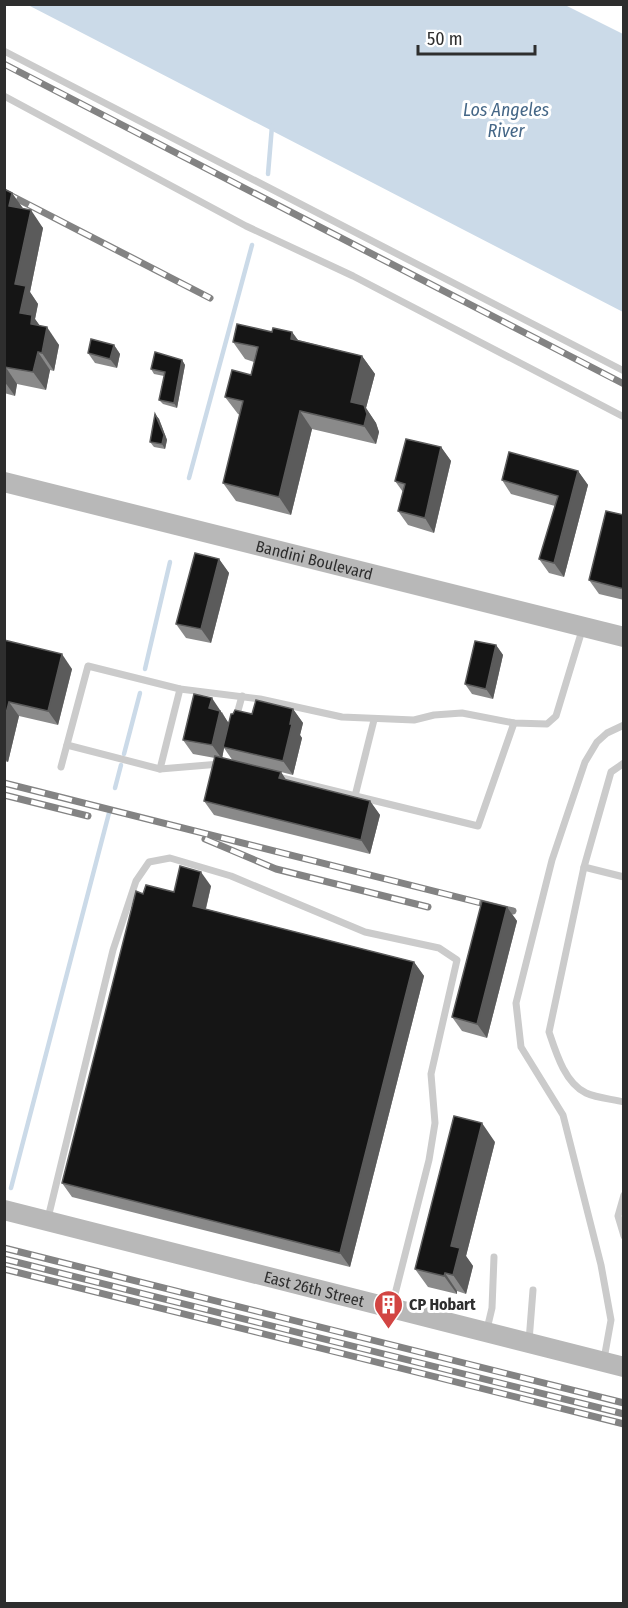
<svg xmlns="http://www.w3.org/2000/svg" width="628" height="1608" viewBox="0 0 628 1608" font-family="'Fira Sans Condensed',sans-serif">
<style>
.water{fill:#cbdae8}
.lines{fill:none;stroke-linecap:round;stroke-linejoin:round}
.stream{stroke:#cbdae8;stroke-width:4.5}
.lane{stroke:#cbcbcb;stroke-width:7}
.secondary{stroke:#b8b8b8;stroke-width:20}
.rail-casing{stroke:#838383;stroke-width:7}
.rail{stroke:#fff;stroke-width:4.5;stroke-dasharray:14;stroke-linecap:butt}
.wall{fill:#8a8a8a;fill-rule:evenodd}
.shaded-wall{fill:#5b5b5b}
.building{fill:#151515;stroke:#5b5b5b;stroke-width:1.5}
.labels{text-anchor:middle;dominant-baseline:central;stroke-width:6;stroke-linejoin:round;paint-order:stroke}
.street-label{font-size:16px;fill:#2e2e2e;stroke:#fff}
.poi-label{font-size:16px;font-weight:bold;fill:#2e2e2e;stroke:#fff;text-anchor:start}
.water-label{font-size:18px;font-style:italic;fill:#456787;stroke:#fff}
</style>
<rect width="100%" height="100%" fill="#fff"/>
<polygon class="water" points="28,5 565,5 623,34 623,312"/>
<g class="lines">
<g class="stream">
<polyline points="268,174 272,126"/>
<polyline points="189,478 252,245"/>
<polyline points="145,669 170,562"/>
<polyline points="124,754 140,693"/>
<polyline points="115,788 121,765"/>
<polyline points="11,1188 109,813"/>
</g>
<g class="lane">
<polyline points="4,51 624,371"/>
<polyline points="4,96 246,226 353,276 624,417"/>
<polyline points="236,718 242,696"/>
<polyline points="67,745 160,769 220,764"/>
<path d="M 624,763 L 611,772 L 584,867 L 549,1032 C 556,1053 565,1083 586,1093 C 597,1098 612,1099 624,1102"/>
<polyline points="61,767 88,666 180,689 260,699 342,717 414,720 434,715 462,713 514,723 547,724 556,716 583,627"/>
<polyline points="160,769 180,689"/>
<polyline points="278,777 478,826 514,723"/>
<polyline points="355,796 374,720"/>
<polyline points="584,867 624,877"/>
<polyline points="624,1195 618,1216 624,1236"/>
<polyline points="48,1218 113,950 136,881 149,862 170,858 231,876 365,932 439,948 457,960 431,1074 435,1123 429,1160 392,1306"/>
<polyline points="487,1329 492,1308 494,1257"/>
<polyline points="529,1341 533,1290"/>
<polyline points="604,1359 611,1320 601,1265 563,1115 521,1047 516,1003 552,860 585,762 597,742 607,733 624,725"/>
</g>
<g class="secondary">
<path id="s1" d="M 4,482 L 624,637"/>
<path id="s2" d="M 4,1210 L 624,1367"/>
</g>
<defs>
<g id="rail">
<polyline points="4,64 624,384"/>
<polyline points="4,192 210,298"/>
<polyline points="4,783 513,911"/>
<polyline points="4,795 88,816"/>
<polyline points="205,839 276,869 428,907"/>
<polyline points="4,1248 624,1403"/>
<polyline points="4,1259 624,1414"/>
<polyline points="4,1269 624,1424"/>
</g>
</defs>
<use href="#rail" class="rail-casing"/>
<use href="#rail" class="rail"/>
</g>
<g class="wall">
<polygon points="4,189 12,193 23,209 43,228 30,292 38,304 35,319 40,326 59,345 54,371 50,370 46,390 17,384 15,396 4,393"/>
<polygon points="272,332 292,332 298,340 362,356 375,374 366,408 376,423 379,432 376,444 312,429 291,515 236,501 223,483 240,415 238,414 225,397 251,375 254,362 245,359 233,342"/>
<polygon points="114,345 120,354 117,368 95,363 88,353"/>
<polygon points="182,360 185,365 177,408 163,404 159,400 164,376 154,374 151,369"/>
<polygon points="155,414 159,419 167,440 165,449 154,447 150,442"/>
<polygon points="441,447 451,461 434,533 408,525 398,511 403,492 395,481"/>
<polygon points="578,471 588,485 564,577 549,573 539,559 555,506 511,494 502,480"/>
<polygon points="624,515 624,600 599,594 589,580"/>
<polygon points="219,559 229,573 211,643 186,638 176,624"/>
<polygon points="4,640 72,669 58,725 19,716 8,762 4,761"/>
<polygon points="496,645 503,655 493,699 472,694 465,684"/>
<path d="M 293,709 L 303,723 L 300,735 L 302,738 L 293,775 L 281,772 L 286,780 L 370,801 L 380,815 L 370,854 L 214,815 L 204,801 L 215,758 L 193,754 L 183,740 L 222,712 L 228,723 L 233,714 L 252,714 ZM 224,748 L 233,761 L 222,758 Z"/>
<polygon points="211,886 206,909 414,962 424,976 350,1267 72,1197 62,1183 143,894 174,892"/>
<polygon points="507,907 517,921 487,1038 462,1031 452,1017"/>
<polygon points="495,1142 466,1256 473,1266 466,1294 457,1291 457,1294 428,1287 415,1269"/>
</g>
<g class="shaded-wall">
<polygon points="12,193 25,211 9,206"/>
<polygon points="31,210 43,228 30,292 38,304 35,319 45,333 43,342 20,313 15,284"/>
<polygon points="47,327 59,345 54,371 42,353"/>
<polygon points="292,332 305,350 291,339"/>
<polygon points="114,345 120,354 117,368 110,359"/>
<polygon points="38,352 50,370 46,390 33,372"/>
<polygon points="362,356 375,374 366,408 376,423 379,432 376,444 364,426 351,402"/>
<polygon points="182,360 185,365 177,408 174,403"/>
<polygon points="5,366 17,384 15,396 4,381"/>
<polygon points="300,411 312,429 291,515 279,497"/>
<polygon points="155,414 159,419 167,440 165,449 162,444"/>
<polygon points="441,447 451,461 434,533 425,518"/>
<polygon points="578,471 588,485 564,577 554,563"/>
<polygon points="219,559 229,573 211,643 201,629"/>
<polygon points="496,645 503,655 493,699 486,689"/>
<polygon points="62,654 72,669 58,725 48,711"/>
<polygon points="212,698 230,725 223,747 224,748 222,759 212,745 209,708"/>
<polygon points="9,702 19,716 8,762 4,758 4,721"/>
<polygon points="293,709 303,723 300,735 302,738 293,775 283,761 290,724"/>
<polygon points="281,772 290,786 279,778"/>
<polygon points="370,801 380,815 370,854 361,840"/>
<polygon points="201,872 211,886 203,920 193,906"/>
<polygon points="507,907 517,921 487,1038 477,1024"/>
<polygon points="414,962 424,976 350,1267 340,1253"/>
<polygon points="482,1123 495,1142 466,1256 473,1266 466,1294 453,1275 451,1246"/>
<polygon points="445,1273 457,1291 457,1294 444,1276"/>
</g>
<g class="building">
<polygon points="4,189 12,193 9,206 31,210 15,284 26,286 20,313 32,315 31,324 47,327 42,353 38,352 33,372 4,367"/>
<polygon points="237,324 272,332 273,328 292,332 291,339 362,356 351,402 364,405 367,414 364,426 300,411 279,497 223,483 243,401 225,397 232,370 251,375 258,347 233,342"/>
<polygon points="91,339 114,345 110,359 88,353"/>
<polygon points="155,352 182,360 174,403 159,400 165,372 151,369"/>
<polygon points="155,414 164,435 162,444 150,442"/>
<polygon points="406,439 441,447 425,518 398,511 405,484 395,481"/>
<polygon points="509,452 578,471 554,563 539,559 558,496 502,480"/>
<polygon points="606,511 624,515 624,589 589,580"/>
<polygon points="195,553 219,559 201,629 176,624"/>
<polygon points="4,640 62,654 48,711 9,702 4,721"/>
<polygon points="475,641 496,645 486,689 465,684"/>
<polygon points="194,694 212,698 209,708 220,711 212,745 183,740"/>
<polygon points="256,700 293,709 290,724 292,724 283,761 223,747 231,714 233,714 235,710 252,714"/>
<polygon points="215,756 281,772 279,778 370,801 361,840 204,801"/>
<polygon points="180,866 201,872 193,906 414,962 340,1253 62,1183 136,891 143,894 146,885 174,892"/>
<polygon points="482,901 507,907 477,1024 452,1017"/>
<polygon points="454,1116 482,1123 451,1246 460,1248 453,1275 445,1273 444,1276 415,1269"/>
</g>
<defs>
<symbol id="building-pin" viewBox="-11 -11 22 30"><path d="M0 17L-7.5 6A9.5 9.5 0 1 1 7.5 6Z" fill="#d24543" stroke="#fff"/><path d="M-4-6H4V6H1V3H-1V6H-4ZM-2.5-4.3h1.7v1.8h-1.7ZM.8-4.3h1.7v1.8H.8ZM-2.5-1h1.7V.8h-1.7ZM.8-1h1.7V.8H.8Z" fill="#fff"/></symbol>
</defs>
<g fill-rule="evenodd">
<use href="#building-pin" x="372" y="1288" width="33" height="45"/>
</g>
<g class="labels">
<g class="street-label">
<text stroke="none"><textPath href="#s1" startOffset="320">Bandini Boulevard</textPath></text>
<text stroke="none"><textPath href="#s2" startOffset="320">East 26th Street</textPath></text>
</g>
<g class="poi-label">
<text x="409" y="1304">CP Hobart</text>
</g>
<g class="water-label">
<text x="506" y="110">Los Angeles<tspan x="506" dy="21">River</tspan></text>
</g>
</g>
<rect width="628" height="1608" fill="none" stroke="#2e2e2e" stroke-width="12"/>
<path d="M418 45v9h117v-9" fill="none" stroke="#2e2e2e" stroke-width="3"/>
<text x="427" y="45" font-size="18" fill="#2e2e2e" stroke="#ffffff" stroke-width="4.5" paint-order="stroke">50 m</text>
</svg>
